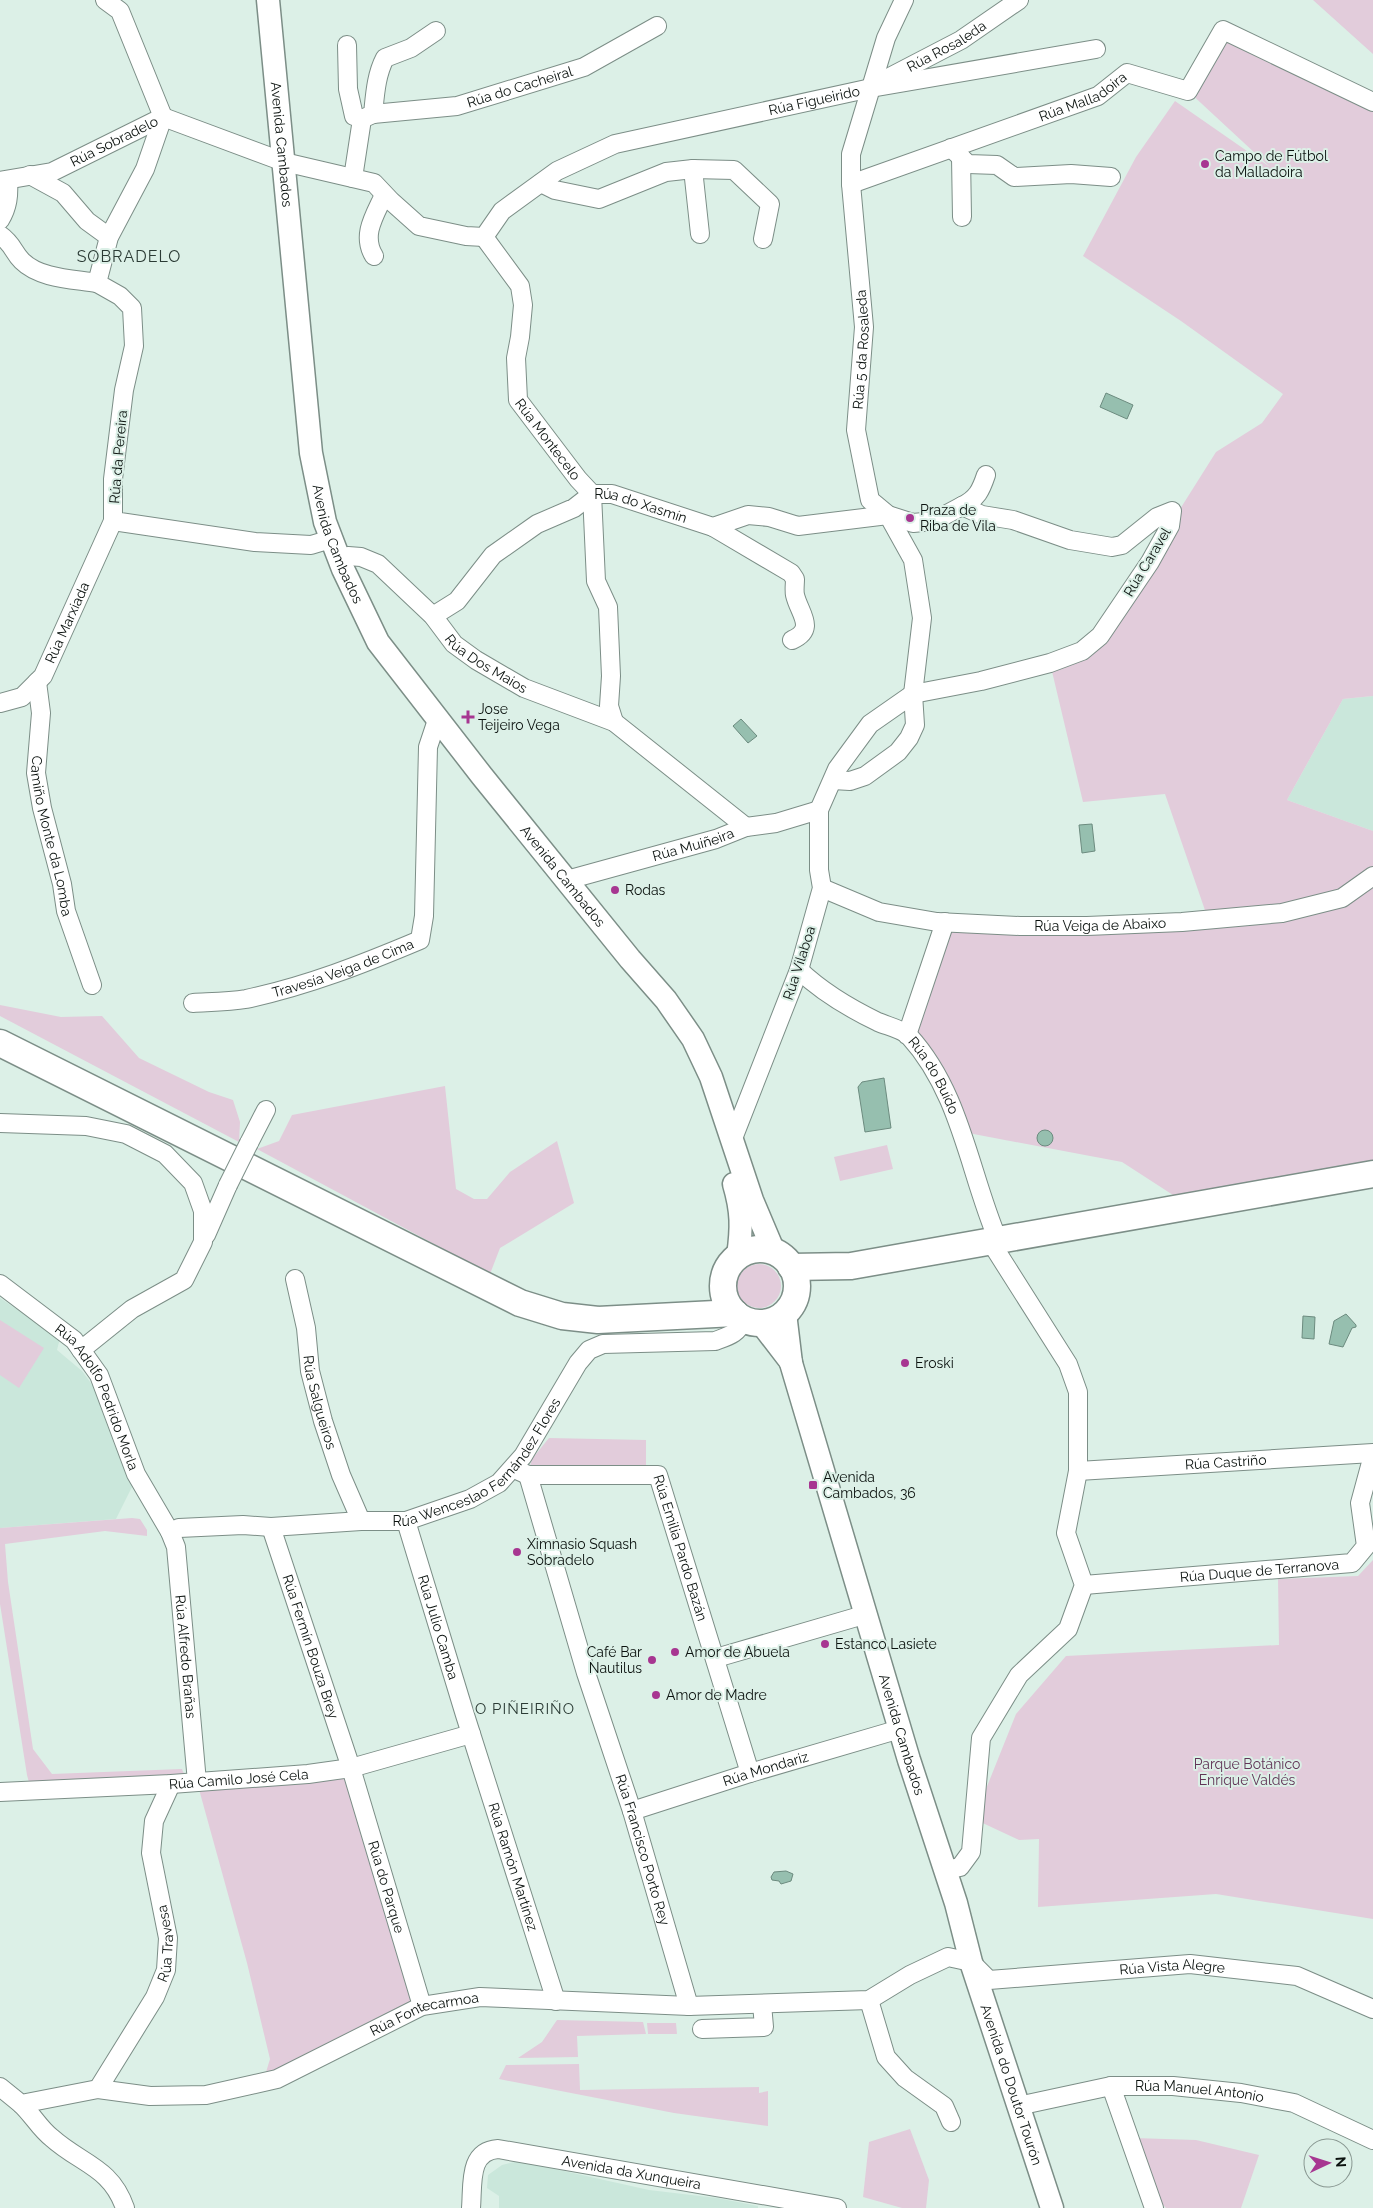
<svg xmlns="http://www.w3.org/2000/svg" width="1373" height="2208" viewBox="0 0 1373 2208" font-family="Raleway,sans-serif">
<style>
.built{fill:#cae7db}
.green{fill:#e2ccdb}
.water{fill:#96bfaf;stroke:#6c8b7f}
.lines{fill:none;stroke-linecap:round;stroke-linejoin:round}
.minor-casing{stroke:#7c8e87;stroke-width:20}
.major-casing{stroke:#7c8e87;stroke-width:25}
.highway-casing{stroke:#7c8e87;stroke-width:29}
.minor{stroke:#fff;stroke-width:18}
.major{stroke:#fff;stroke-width:22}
.highway{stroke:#fff;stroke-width:26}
.minor-bridge-casing{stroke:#7c8e87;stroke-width:20;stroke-linecap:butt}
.minor-bridge{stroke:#fff;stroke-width:18}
.poi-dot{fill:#a73691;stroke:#dcf0e7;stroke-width:2}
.labels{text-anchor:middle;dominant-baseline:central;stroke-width:4;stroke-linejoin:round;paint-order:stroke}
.street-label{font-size:14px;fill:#0b120f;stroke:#dcf0e7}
.poi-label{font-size:14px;fill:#0b120f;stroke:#dcf0e7;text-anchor:start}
.park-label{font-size:14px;fill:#613557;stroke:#dcf0e7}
.neighbourhood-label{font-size:15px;letter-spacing:1px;fill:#2b3b35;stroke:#dcf0e7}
.quarter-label{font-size:16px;letter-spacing:1px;fill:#2b3b35;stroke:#dcf0e7}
</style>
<rect width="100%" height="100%" fill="#dcf0e7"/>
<g class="built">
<polygon points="1373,696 1373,831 1287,800 1343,699"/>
<polygon points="0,1298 60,1338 57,1350 82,1371 93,1386 114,1444 131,1479 132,1487 116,1519 0,1528"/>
<polygon points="519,2161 649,2190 717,2198 758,2206 758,2208 499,2208 499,2196 487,2188 488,2175 502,2165"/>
</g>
<g class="green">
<polygon points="1313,0 1373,0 1373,54"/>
<polygon points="1223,30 1373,111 1373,696 1343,699 1287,800 1373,831 1373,1165 1190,1206 1122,1162 963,1132 907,1035 945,922 1208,919 1165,794 1083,802 1050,663 1100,636 1216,452 1262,423 1283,394 1181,321 1083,256 1136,157 1175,101 1270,167 1188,91"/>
<polygon points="0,1005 61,1017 102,1016 139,1058 209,1092 233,1100 240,1122 239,1142 0,1016"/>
<polygon points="445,1086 456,1189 474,1199 487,1199 510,1172 557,1141 574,1203 500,1248 490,1274 257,1149 279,1141 292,1115"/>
<polygon points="887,1145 893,1169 840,1181 834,1157"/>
<circle cx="759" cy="1286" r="22"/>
<polygon points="0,1320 44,1348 19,1388 0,1375"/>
<polygon points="549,1438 646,1440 646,1468 530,1466 532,1459"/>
<polygon points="132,1518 140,1519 147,1530 147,1536 105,1531 5,1544 8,1582 33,1749 52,1774 182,1769 183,1772 197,1782 351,1768 422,2006 263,2082 270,2059 247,1963 197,1782 31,1790 27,1775 0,1604 0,1528"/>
<polygon points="1373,1560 1373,1919 1216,1894 1038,1907 1039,1839 1019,1840 974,1819 1016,1714 1066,1656 1279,1645 1278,1579 1358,1576"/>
<polygon points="557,2020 643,2022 646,2034 577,2036 578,2057 518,2058 542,2042"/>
<polygon points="647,2023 676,2023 677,2034 648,2034"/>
<polygon points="579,2064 580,2090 759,2087 759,2093 768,2091 768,2126 674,2113 499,2079 506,2065"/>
<polygon points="910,2129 929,2180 926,2208 902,2208 863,2197 869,2142"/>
<polygon points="1134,2138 1196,2140 1259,2155 1241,2208 1166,2208 1160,2202"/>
</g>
<g class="water">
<polygon points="1106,393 1133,405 1127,419 1100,407"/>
<polygon points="741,719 757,736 748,743 733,726"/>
<polygon points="1092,824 1095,851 1082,853 1079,825"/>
<polygon points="884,1078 891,1128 865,1132 858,1087 862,1082"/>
<circle cx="1045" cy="1138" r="8"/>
<polygon points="1346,1314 1356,1325 1356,1327 1352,1328 1343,1347 1329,1344 1334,1321"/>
<polygon points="1303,1316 1315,1317 1314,1339 1302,1338"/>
<polygon points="786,1871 793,1874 791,1881 781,1884 779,1881 772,1880 771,1877 774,1872"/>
</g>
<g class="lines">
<defs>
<g id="minor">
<polyline points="105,0 120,11 163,117 145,169 109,237 97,283 120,296 132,308 134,346 124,390 113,479 113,521 255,542 311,545 331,539"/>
<polyline points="347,45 348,89 354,116 362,119"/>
<path id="s1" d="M 884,80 L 961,40 L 1019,0"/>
<path id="s2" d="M 373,114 L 457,106 L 584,67 L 657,26"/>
<polyline points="951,148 968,164 997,165 1014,177 1071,174 1111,177"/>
<polyline points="961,157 962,217"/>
<polyline points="693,169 700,234"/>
<polyline points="30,175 63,193 87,221 109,237"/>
<path d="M 353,178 L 362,119 L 373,114 C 375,95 376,75 385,58 L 411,48 L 436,31"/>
<path id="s3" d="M 0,181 L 52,172 L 163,117 L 284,162 L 374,183 L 391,201 L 419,226 L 466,236 L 484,237 L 502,211 L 557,171 L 615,144 L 871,88 L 1096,49"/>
<polyline points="541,183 555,190 599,199 666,172 693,169 734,170 770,204 763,239"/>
<path id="s4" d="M 851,184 L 1098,96 L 1127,73 L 1188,91 L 1223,30 L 1373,102"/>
<path d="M 0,220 C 8,207 9,195 8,180"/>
<path d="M 0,235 C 13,244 13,252 22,261 C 40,279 74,279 97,283"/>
<path id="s5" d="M 484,237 L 520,286 L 523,305 L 520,337 L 516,358 L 518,400 L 578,479 L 592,494 L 596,581 L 608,607 L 611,676 L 609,706 L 614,722"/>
<path d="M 374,256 C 361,235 375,215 384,195"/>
<path d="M 962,506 C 977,499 981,490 986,475"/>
<path d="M 713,527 L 791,573 L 795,579 C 795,584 794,590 795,595 C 799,613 817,629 792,640"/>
<path id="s6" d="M 338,558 L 348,556 L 361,557 L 378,564 L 433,616 L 454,644 L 476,660 L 524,688 L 614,722 L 746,827"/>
<path id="s7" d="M 433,616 L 457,601 L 493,555 L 537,524 L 574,508 L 592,494 L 612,494 L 713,527 L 748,515 L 769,517 L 798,526 L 888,515 L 913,523 L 934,521 L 962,506 L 982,515 L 1013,520 L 1070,540 L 1112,547 L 1122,545 L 1157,517 L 1172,511 L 1170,526 L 1150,562 L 1100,636 L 1082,651 L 1050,663 L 981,681 L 913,694 L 870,724 L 837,769 L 819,810 L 819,870 L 822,888 L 799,970 L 732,1141"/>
<path id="s8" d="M 37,682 L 41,713 L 36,773 L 42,808 L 62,884 L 66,911 L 92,985"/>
<path id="s9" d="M 0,703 L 22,697 L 43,676 L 113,521"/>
<path id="s10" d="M 833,780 L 850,781 L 865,776 L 898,752 L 909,738 L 915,725 L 913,694 L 922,618 L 913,560 L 888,515 L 870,500 L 856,430 L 864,327 L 851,184 L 851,154 L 886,38 L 904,0"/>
<path id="s11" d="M 567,880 L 716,839 L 746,827 L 776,823 L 819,810"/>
<path id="s12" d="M 822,888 L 879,912 L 937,922 L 1020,926 L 1087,926 L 1182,922 L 1282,913 L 1342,898 L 1373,876"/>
<path id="s13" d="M 799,970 C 822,992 849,1008 878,1022 C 887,1026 902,1029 909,1036 C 961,1093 969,1172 998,1240"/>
<path id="s14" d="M 193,1003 C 210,1002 229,1002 246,999 C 307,986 363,964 420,940 L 424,916 L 428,747 L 437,720"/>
<polyline points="907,1035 945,922"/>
<polyline points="0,1123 86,1126 126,1134 165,1154 193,1183 203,1211 203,1242 184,1280 132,1309 81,1350"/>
<polyline points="249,1143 266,1110"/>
<polyline points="206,1235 228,1185"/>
<path id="s15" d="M 295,1279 L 306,1328 L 310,1371 L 323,1421 L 341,1475 L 361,1521"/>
<path id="s16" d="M 0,1284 L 74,1340 L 99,1375 L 136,1474 L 170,1532 L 176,1547 L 197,1782"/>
<path id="s17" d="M 519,1471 L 528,1475 L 658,1475 L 750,1773"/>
<path id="s18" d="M 1078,1471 L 1373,1453"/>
<path id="s19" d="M 528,1475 L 586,1673 L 632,1811 L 689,2006"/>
<path id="s20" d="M 406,1521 L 465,1715 L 556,2001"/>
<path id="s21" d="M 271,1527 L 351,1768 L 422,2006"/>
<path id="s22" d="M 170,1532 L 179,1528 L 243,1525 L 271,1527 L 361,1521 L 406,1521 L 470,1499 L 499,1483 L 523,1456 L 578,1363 L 589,1350 L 603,1344 L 715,1341 C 729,1336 738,1334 744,1319"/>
<path id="s23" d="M 1084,1585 L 1352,1563 L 1366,1546 L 1360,1503 L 1373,1455"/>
<polyline points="716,1658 867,1614"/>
<path id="s24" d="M 0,1792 L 171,1784 L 308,1774 L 351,1768 L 471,1734"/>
<path id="s25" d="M 632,1811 L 750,1773 L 900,1729"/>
<polyline points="946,1870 960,1867 971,1852 981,1738 1019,1675 1068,1629 1084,1585 1066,1533 1078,1471 1078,1392 1068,1364 990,1241"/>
<polyline points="869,2000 886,2057 905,2078 944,2106 951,2122"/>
<polyline points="702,2029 764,2027 762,2004"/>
<polyline points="1111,2086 1154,2208"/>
<path id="s26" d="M 0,2087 L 21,2104 L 98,2089 L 150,2096 L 206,2095 L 277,2079 L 422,2006 L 480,1997 L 689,2006 L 869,2000 L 910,1975 L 948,1957 L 971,1962 L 989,1980 L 1190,1964 L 1297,1976 L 1373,2009"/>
<path id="s27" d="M 98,2089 L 155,1997 L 166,1970 L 168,1938 L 151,1853 L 154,1821 L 171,1784"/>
<path d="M 21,2104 C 32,2114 40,2129 52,2138 C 81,2164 111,2167 125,2208"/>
<path id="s28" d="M 1018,2106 L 1111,2086 L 1173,2086 L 1241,2093 L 1294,2103 L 1373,2140"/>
<path id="s29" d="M 471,2208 C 473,2184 468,2151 498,2149 L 837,2208"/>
</g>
<g id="major">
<path id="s30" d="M 268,0 L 311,453 L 325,522 L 343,569 L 378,642 L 482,776 L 630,959 L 666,1000 L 693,1039 L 711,1077 L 752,1200 L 774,1252"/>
<path d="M 734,1184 C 742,1211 742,1228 738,1256"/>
<path id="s31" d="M 785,1313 L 791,1363 L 909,1760 L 956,1903 L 971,1962 L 1052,2208"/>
<polyline points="761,1323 791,1362"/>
</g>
<g id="highway">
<polyline points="0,1043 520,1303 562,1316 598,1320 735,1313"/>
<circle cx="760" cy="1286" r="37"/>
<polyline points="791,1267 851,1266 1373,1174"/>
</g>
</defs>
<use href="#minor" class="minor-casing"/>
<use href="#major" class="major-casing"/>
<use href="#highway" class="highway-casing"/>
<use href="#minor" class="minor"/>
<use href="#major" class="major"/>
<use href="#highway" class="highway"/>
<defs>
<polyline id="minor-bridge" points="228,1185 249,1143"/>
</defs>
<use href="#minor-bridge" class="minor-bridge-casing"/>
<use href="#minor-bridge" class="minor-bridge"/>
</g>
<g class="poi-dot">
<circle cx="1205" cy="164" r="5"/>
<circle cx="910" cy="518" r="5"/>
<path d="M465.5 709.5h5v5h5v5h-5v5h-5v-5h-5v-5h5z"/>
<circle cx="615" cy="890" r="5"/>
<circle cx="905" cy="1363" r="5"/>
<rect x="808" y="1480" width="10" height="10" rx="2.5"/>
<circle cx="517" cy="1552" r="5"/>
<circle cx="825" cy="1644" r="5"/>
<circle cx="675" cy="1652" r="5"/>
<circle cx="652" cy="1660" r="5"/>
<circle cx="656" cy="1695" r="5"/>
</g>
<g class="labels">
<g class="street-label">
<text stroke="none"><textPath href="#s1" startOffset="71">Rúa Rosaleda</textPath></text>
<text stroke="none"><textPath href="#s2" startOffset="150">Rúa do Cacheiral</textPath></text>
<text stroke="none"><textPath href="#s4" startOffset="248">Rúa Malladoira</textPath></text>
<text stroke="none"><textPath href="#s3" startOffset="894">Rúa Figueirido</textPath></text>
<text stroke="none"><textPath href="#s3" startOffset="122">Rúa Sobradelo</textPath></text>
<text stroke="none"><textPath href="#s30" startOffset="145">Avenida Cambados</textPath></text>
<text stroke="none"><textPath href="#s10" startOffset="499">Rúa 5 da Rosaleda</textPath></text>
<text stroke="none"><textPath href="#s5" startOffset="225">Rúa Montecelo</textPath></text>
<text transform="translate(118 457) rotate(-85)">Rúa da Pereira</text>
<text stroke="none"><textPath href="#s7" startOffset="254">Rúa do Xasmín</textPath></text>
<text stroke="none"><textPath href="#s30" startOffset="550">Avenida Cambados</textPath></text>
<text transform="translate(1147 562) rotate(-59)">Rúa Caravel</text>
<text stroke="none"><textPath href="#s9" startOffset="111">Rúa Marxiada</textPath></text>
<text stroke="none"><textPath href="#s6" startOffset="190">Rúa Dos Maios</textPath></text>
<text stroke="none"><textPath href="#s8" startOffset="156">Camiño Monte da Lomba</textPath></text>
<text stroke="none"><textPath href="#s11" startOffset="131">Rúa Muiñeira</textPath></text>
<text stroke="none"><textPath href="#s30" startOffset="955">Avenida Cambados</textPath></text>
<text stroke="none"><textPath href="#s12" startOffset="284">Rúa Veiga de Abaixo</textPath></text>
<text transform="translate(799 963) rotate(-72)">Rúa Vilaboa</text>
<text stroke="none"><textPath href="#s14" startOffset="155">Travesía Veiga de Cima</textPath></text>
<text stroke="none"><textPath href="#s13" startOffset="176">Rúa do Buído</textPath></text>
<text stroke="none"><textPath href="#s16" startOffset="154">Rúa Adolfo Pedrido Morla</textPath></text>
<text stroke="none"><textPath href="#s15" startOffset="126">Rúa Salgueiros</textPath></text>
<text stroke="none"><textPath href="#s22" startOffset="332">Rúa Wenceslao Fernández Flores</textPath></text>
<text stroke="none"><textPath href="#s18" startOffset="148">Rúa Castriño</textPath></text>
<text stroke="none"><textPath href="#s17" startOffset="216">Rúa Emilia Pardo Bazán</textPath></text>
<text stroke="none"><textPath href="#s23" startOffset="176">Rúa Duque de Terranova</textPath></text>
<text stroke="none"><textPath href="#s20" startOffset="111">Rúa Julio Camba</textPath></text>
<text stroke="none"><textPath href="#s21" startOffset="126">Rúa Fermín Bouza Brey</textPath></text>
<text stroke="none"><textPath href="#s16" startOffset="435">Rúa Alfredo Brañas</textPath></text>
<text stroke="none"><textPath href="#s31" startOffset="438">Avenida Cambados</textPath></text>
<text stroke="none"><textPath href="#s25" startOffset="140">Rúa Mondariz</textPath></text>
<text stroke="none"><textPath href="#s24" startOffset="239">Rúa Camilo José Cela</textPath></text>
<text stroke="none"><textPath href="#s19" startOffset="392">Rúa Francisco Porto Rey</textPath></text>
<text stroke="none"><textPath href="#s20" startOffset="362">Rúa Ramón Martínez</textPath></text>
<text stroke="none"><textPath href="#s21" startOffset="378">Rúa do Parque</textPath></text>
<text stroke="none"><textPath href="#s27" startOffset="164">Rúa Travesa</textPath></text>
<text stroke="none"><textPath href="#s26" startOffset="1220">Rúa Vista Alegre</textPath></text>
<text stroke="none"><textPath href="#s26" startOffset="449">Rúa Fontecarmoa</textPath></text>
<text stroke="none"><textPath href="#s31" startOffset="805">Avenida do Doutor Tourón</textPath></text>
<text stroke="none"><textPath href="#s28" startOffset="184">Rúa Manuel Antonio</textPath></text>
<text stroke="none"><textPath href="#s29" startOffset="208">Avenida da Xunqueira</textPath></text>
</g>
<g class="poi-label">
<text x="1215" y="156">Campo de Fútbol<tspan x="1215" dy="16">da Malladoira</tspan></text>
<text x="920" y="510">Praza de<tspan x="920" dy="16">Riba de Vila</tspan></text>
<text x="478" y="709">Jose<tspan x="478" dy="16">Teijeiro Vega</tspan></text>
<text x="625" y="890">Rodas</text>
<text x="915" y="1363">Eroski</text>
<text x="823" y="1477">Avenida<tspan x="823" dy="16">Cambados, 36</tspan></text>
<text x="527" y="1544">Ximnasio Squash<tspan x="527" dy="16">Sobradelo</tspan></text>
<text x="835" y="1644">Estanco Lasiete</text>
<text x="642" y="1652" text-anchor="end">Café Bar<tspan x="642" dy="16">Nautilus</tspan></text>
<text x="685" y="1652">Amor de Abuela</text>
<text x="666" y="1695">Amor de Madre</text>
</g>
<g class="park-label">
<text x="1247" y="1764">Parque Botánico<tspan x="1247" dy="16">Enrique Valdés</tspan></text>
</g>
<g class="neighbourhood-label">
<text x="525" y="1709">O PIÑEIRIÑO</text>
</g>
<g class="quarter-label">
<text x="129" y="256">SOBRADELO</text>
</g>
</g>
<g transform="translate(1328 2163) rotate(86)"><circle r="24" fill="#dcf0e7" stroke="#889791"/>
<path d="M0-4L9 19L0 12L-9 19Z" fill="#a73691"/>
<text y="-8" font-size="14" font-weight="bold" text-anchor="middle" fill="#0b120f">N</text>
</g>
</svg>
